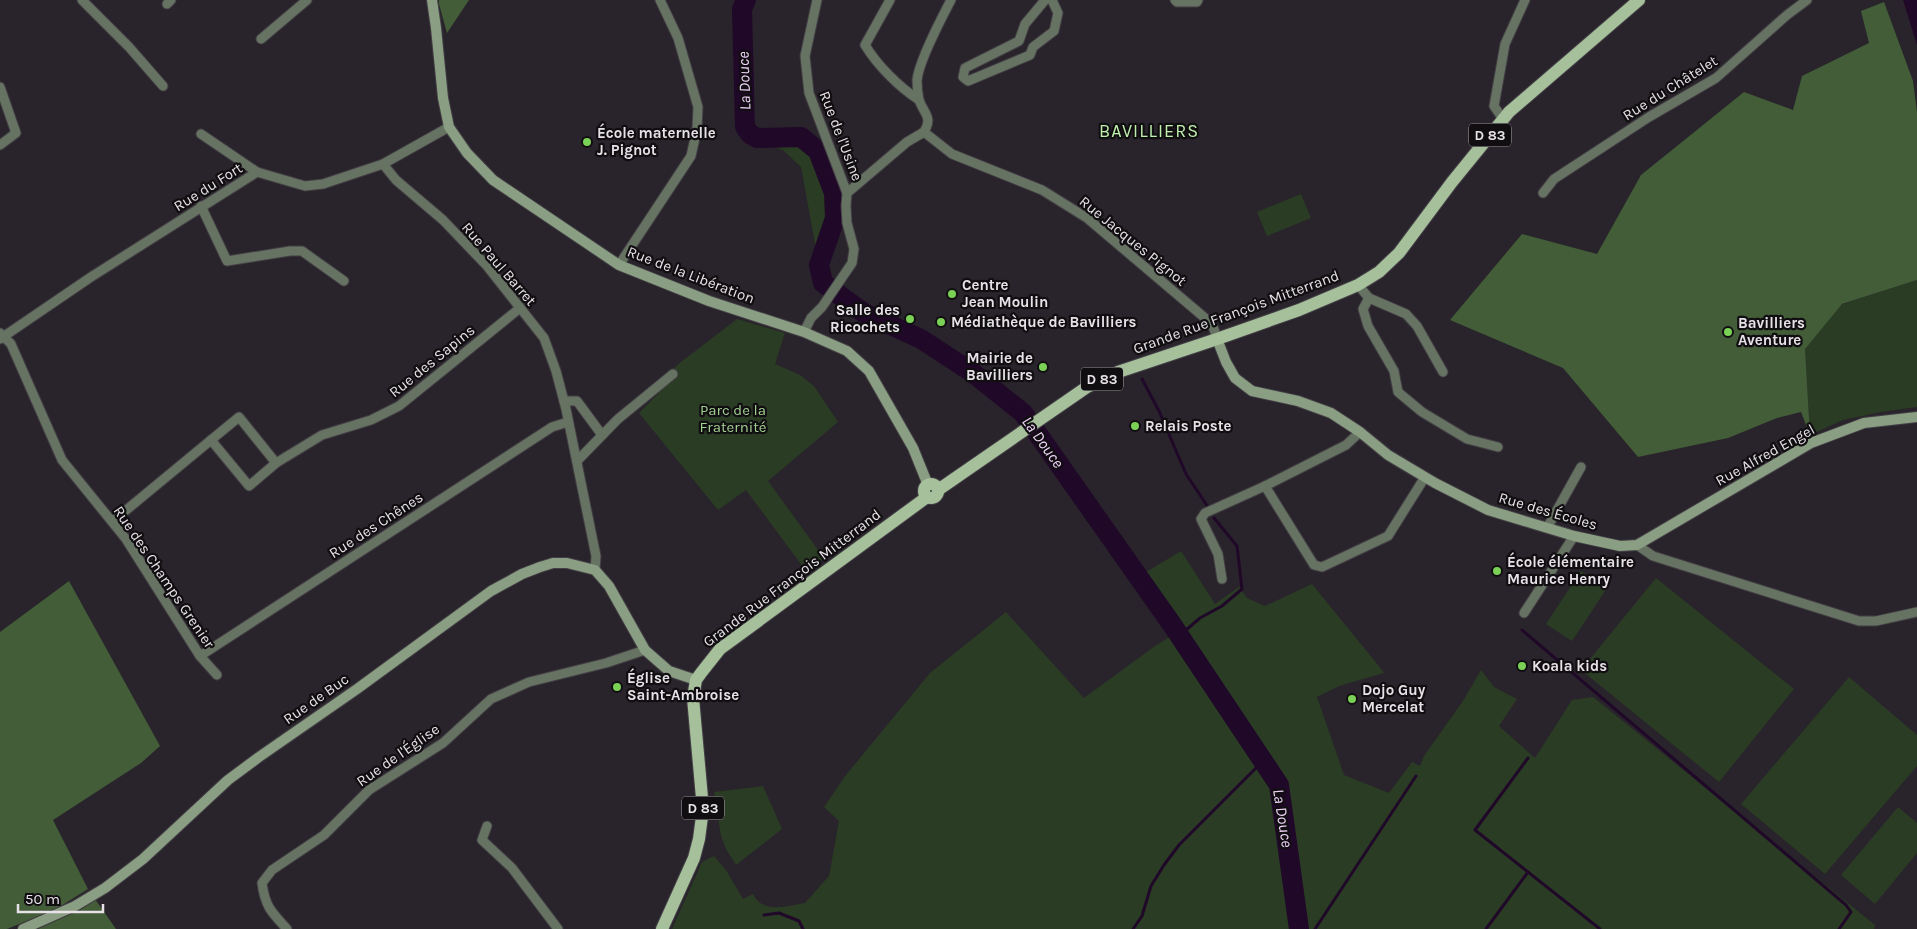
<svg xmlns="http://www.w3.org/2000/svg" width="1917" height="929" viewBox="0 0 1917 929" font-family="Karla,sans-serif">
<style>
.green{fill:#2a3c24}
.forest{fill:#425d38}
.water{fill:#200828}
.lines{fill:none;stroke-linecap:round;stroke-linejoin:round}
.stream{stroke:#200828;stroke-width:3}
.river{stroke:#200828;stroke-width:20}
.street-casing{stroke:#433f45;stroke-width:11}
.secondary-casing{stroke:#433f45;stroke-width:12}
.primary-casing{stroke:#433f45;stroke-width:14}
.street{stroke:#667362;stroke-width:9}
.secondary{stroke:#8a9e83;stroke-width:10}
.primary{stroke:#a6c09c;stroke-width:12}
.poi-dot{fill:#7bd155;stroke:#110e11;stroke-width:2}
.labels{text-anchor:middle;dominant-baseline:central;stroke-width:4.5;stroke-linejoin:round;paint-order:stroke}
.shield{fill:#110e11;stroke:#a6a2a7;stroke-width:1}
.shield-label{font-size:14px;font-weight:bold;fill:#e6e2e7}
.street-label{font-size:15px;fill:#e6e2e7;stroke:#110e11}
.poi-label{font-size:15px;font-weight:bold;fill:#e6e2e7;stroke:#110e11;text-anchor:start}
.park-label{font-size:15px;fill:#a3d092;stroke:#110e11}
.water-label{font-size:16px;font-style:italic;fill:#efd3f8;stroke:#110e11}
.quarter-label{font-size:18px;letter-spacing:1px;fill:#bfeead;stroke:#110e11}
</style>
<rect width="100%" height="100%" fill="#29242b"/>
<g class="green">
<path d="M 794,140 C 812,149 813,155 821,172 C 834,202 833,216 821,247 L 816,249 L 801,167 L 783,150 L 761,143 Z"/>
<polygon points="1301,194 1311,218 1267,236 1257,212"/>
<polygon points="1917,280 1917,407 1881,412 1843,420 1810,435 1805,351 1757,332"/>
<polygon points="737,319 785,333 775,364 800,375 814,386 838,422 768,481 824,558 806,571 746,490 718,510 639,413 659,393 654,386 681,362"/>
<path d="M 1181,551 L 1215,604 L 1239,587 L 1247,598 L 1265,606 L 1312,584 L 1382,670 L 1384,673 L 1339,686 L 1317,697 L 1344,775 L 1389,793 L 1412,762 L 1420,766 L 1424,756 L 1463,701 L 1481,670 L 1494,687 L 1517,699 L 1499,726 L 1535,758 L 1572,700 L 1593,697 L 1875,925 L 1874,929 L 672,929 L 702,862 L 714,856 L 726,870 L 743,899 L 753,894 C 762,914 788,906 805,903 L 829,876 L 839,821 L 824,807 L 846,775 L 930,673 L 1006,612 L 1084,698 L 1155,646 L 1183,629 L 1143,574 Z"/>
<polygon points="1581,571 1607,588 1572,641 1546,624"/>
<polygon points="1656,578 1794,689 1719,782 1581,670"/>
<polygon points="1849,677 1917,735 1917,766 1825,874 1741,804"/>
<polygon points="763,786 782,829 736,865 726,849 721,836 714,792"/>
<polygon points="1898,807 1917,823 1917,853 1875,904 1841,875"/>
</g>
<g class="forest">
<polygon points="439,0 469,0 447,33 439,4"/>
<polygon points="1884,2 1913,81 1917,112 1917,280 1842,304 1805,349 1810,435 1801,412 1777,418 1728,438 1638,457 1563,368 1450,320 1522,234 1597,254 1641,175 1744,92 1793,110 1802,76 1869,43 1861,11"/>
<polygon points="69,581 160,746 141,763 53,820 88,889 56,909 7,929 0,929 0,632"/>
<polygon points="95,899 116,929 38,929 80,910"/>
</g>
<polygon class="water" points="1903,0 1917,0 1917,45"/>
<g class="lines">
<g class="stream">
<polyline points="1142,379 1159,411 1186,474 1208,507"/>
<polyline points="1522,630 1846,905 1851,912 1839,929"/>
<polyline points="1179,636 1200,618 1222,606 1242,589 1237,546 1214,518"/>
<polyline points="1528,758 1475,830 1600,929"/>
<polyline points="764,915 779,913 799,921 803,929"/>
<polyline points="1133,929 1142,916 1151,886 1164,865 1179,845 1263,761"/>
<polyline points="1315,929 1416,776"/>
<polyline points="1486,929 1528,872"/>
</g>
<polyline class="river" points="746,0 742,9 745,127 750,134 757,138 801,137 818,151 834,193 835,218 819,265 823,283 864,313 921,339 973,373 1023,413 1173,626 1279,785 1299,929"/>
<defs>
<g id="street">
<polyline points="82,0 129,47 163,86"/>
<polyline points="817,0 805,56 809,93 847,193"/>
<path d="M 890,0 L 865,45 C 877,65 899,87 919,100"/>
<polyline points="1045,0 1025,24 1019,41 965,68 963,77 968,81 1030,55 1033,47 1054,31 1058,13 1052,0"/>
<polyline points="1175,0 1177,2 1197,2 1198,0"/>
<polyline points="167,4 171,0"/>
<polyline points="261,39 307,0"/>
<polyline points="0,87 16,133 0,145"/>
<polyline points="1503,119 1494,106 1505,44 1525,0"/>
<polyline points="924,132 952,154 1042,190 1087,218 1205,318 1214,329 1217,339"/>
<path d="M 924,132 C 933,117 924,114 919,100 C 918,95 917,86 917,80 C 919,61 941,19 951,0"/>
<polyline points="201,134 257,172"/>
<polyline points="383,164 396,180 443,220 487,266 544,338 556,371 566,409 596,556 595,570"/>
<polyline points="1543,193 1554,179 1649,117 1716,78 1787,15 1807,0"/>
<polyline points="201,206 227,261 290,251 302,251 344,281"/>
<polyline points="619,265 691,156 697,129 698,107 678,38 660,0"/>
<polyline points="1358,285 1369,298 1406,314 1417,326 1443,372"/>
<polyline points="1369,298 1363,309 1368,326 1394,371 1398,392 1422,412 1467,439 1498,447"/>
<polyline points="804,332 811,318 822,307 852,263 854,249 847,223 846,206 847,193 907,142 924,132"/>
<polyline points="0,333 11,344 62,460 126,539 200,656 217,675"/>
<polyline points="0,339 91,277 257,172 305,186 323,184 383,164 449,127"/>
<polyline points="564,401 577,401 602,435"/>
<polyline points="1360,432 1346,445 1265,486 1314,565 1322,567 1388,536 1425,477"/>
<polyline points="211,440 239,417 276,463"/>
<polyline points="577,461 618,419 673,374"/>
<polyline points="113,521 211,440 249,486 276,463 322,435 371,420 399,406 520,308"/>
<polyline points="1547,528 1581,467"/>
<polyline points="1637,545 1653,556 1859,621 1876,621 1917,612"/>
<polyline points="1222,579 1218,554 1201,519 1205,513 1265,486"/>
<polyline points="1524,613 1574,536"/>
<polyline points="200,656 552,427 568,422"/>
<polyline points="487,826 482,840 512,868 558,929"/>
<path d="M 287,929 C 271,912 265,906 262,883 L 272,870 L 324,835 L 369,790 L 443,743 L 491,699 L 529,682 L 606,663 L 645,650"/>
</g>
<g id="secondary">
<polyline points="432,0 436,28 443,98 449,127 467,153 493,180 619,265 709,301 804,332 847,351 869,371 913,448 928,485"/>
<polyline points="1217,339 1226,362 1235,378 1252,391 1298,401 1331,413 1360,432 1388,455 1435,483 1488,510 1574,536 1620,546 1637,545 1811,443 1864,423 1917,417"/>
<polyline points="23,929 75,906 105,888 143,859 228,780 259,757 357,689 491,591 522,574 540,567 553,563 567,563 595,570 609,586 645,650 669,671 696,680"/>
</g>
<g id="primary">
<circle cx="931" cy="491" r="7"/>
<polyline points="938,490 1087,387 1118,372 1217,339 1299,310 1358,285 1379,272 1399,253 1452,182 1509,112 1639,0"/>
<polyline points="662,929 694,858 699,839 703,809 693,698 696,680 701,673 720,649 927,497"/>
</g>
</defs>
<use href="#street" class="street-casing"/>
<use href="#secondary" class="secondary-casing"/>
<use href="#primary" class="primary-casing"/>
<use href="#street" class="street"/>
<use href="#secondary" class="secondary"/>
<use href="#primary" class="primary"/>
</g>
<g class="poi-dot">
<circle cx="587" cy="142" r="5"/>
<circle cx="952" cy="294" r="5"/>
<circle cx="910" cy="319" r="5"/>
<circle cx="941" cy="322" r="5"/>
<circle cx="1728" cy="332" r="5"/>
<circle cx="1043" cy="367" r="5"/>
<circle cx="1135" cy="426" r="5"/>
<circle cx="1497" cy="571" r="5"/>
<circle cx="1522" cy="666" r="5"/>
<circle cx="617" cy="687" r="5"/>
<circle cx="1352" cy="699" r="5"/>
</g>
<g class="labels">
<g class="shield">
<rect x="1469" y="123.5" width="42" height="23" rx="4"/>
<rect x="1081" y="367.5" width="42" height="23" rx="4"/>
<rect x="682" y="796.5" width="42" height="23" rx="4"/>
</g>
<g class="shield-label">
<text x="1490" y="135">D 83</text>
<text x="1102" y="379">D 83</text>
<text x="703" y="808">D 83</text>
</g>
<g class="street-label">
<text transform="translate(1670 88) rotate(-32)">Rue du Châtelet</text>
<text transform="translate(841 136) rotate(69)">Rue de l'Usine</text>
<text transform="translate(208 187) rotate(-32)">Rue du Fort</text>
<text transform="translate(1133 241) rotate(39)">Rue Jacques Pignot</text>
<text transform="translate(499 264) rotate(49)">Rue Paul Barret</text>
<text transform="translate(691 275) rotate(21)">Rue de la Libération</text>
<text transform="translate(1236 312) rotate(-20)">Grande Rue François Mitterrand</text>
<text transform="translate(432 361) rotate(-39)">Rue des Sapins</text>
<text transform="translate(1765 455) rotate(-29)">Rue Alfred Engel</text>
<text transform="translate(1548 511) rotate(16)">Rue des Écoles</text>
<text transform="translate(376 525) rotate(-33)">Rue des Chênes</text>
<text transform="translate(164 577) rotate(56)">Rue des Champs Grenier</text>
<text transform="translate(792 578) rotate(-37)">Grande Rue François Mitterrand</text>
<text transform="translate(316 699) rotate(-35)">Rue de Buc</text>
<text transform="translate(398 755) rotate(-35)">Rue de l'Église</text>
</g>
<g class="poi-label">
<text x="597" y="133">École maternelle<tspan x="597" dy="17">J. Pignot</tspan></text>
<text x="962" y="285">Centre<tspan x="962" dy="17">Jean Moulin</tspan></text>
<text x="900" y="310" text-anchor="end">Salle des<tspan x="900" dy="17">Ricochets</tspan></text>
<text x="951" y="322">Médiathèque de Bavilliers</text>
<text x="1738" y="323">Bavilliers<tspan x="1738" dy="17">Aventure</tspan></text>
<text x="1033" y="358" text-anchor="end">Mairie de<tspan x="1033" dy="17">Bavilliers</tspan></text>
<text x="1145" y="426">Relais Poste</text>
<text x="1507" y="562">École élémentaire<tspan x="1507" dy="17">Maurice Henry</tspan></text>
<text x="1532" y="666">Koala kids</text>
<text x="627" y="678">Église<tspan x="627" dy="17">Saint-Ambroise</tspan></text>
<text x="1362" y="690">Dojo Guy<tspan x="1362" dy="17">Mercelat</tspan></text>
</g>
<g class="park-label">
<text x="733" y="410">Parc de la<tspan x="733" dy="17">Fraternité</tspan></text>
</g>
<g class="water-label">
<text transform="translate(744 81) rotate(-92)">La Douce</text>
<text transform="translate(1043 442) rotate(54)">La Douce</text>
<text transform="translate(1283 818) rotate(81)">La Douce</text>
</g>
<g class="quarter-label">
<text x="1149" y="131">BAVILLIERS</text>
</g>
</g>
<path d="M18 904v8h85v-8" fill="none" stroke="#e6e2e7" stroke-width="2.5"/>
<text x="25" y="904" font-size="15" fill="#e6e2e7" stroke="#110e11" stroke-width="4" paint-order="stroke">50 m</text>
</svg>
